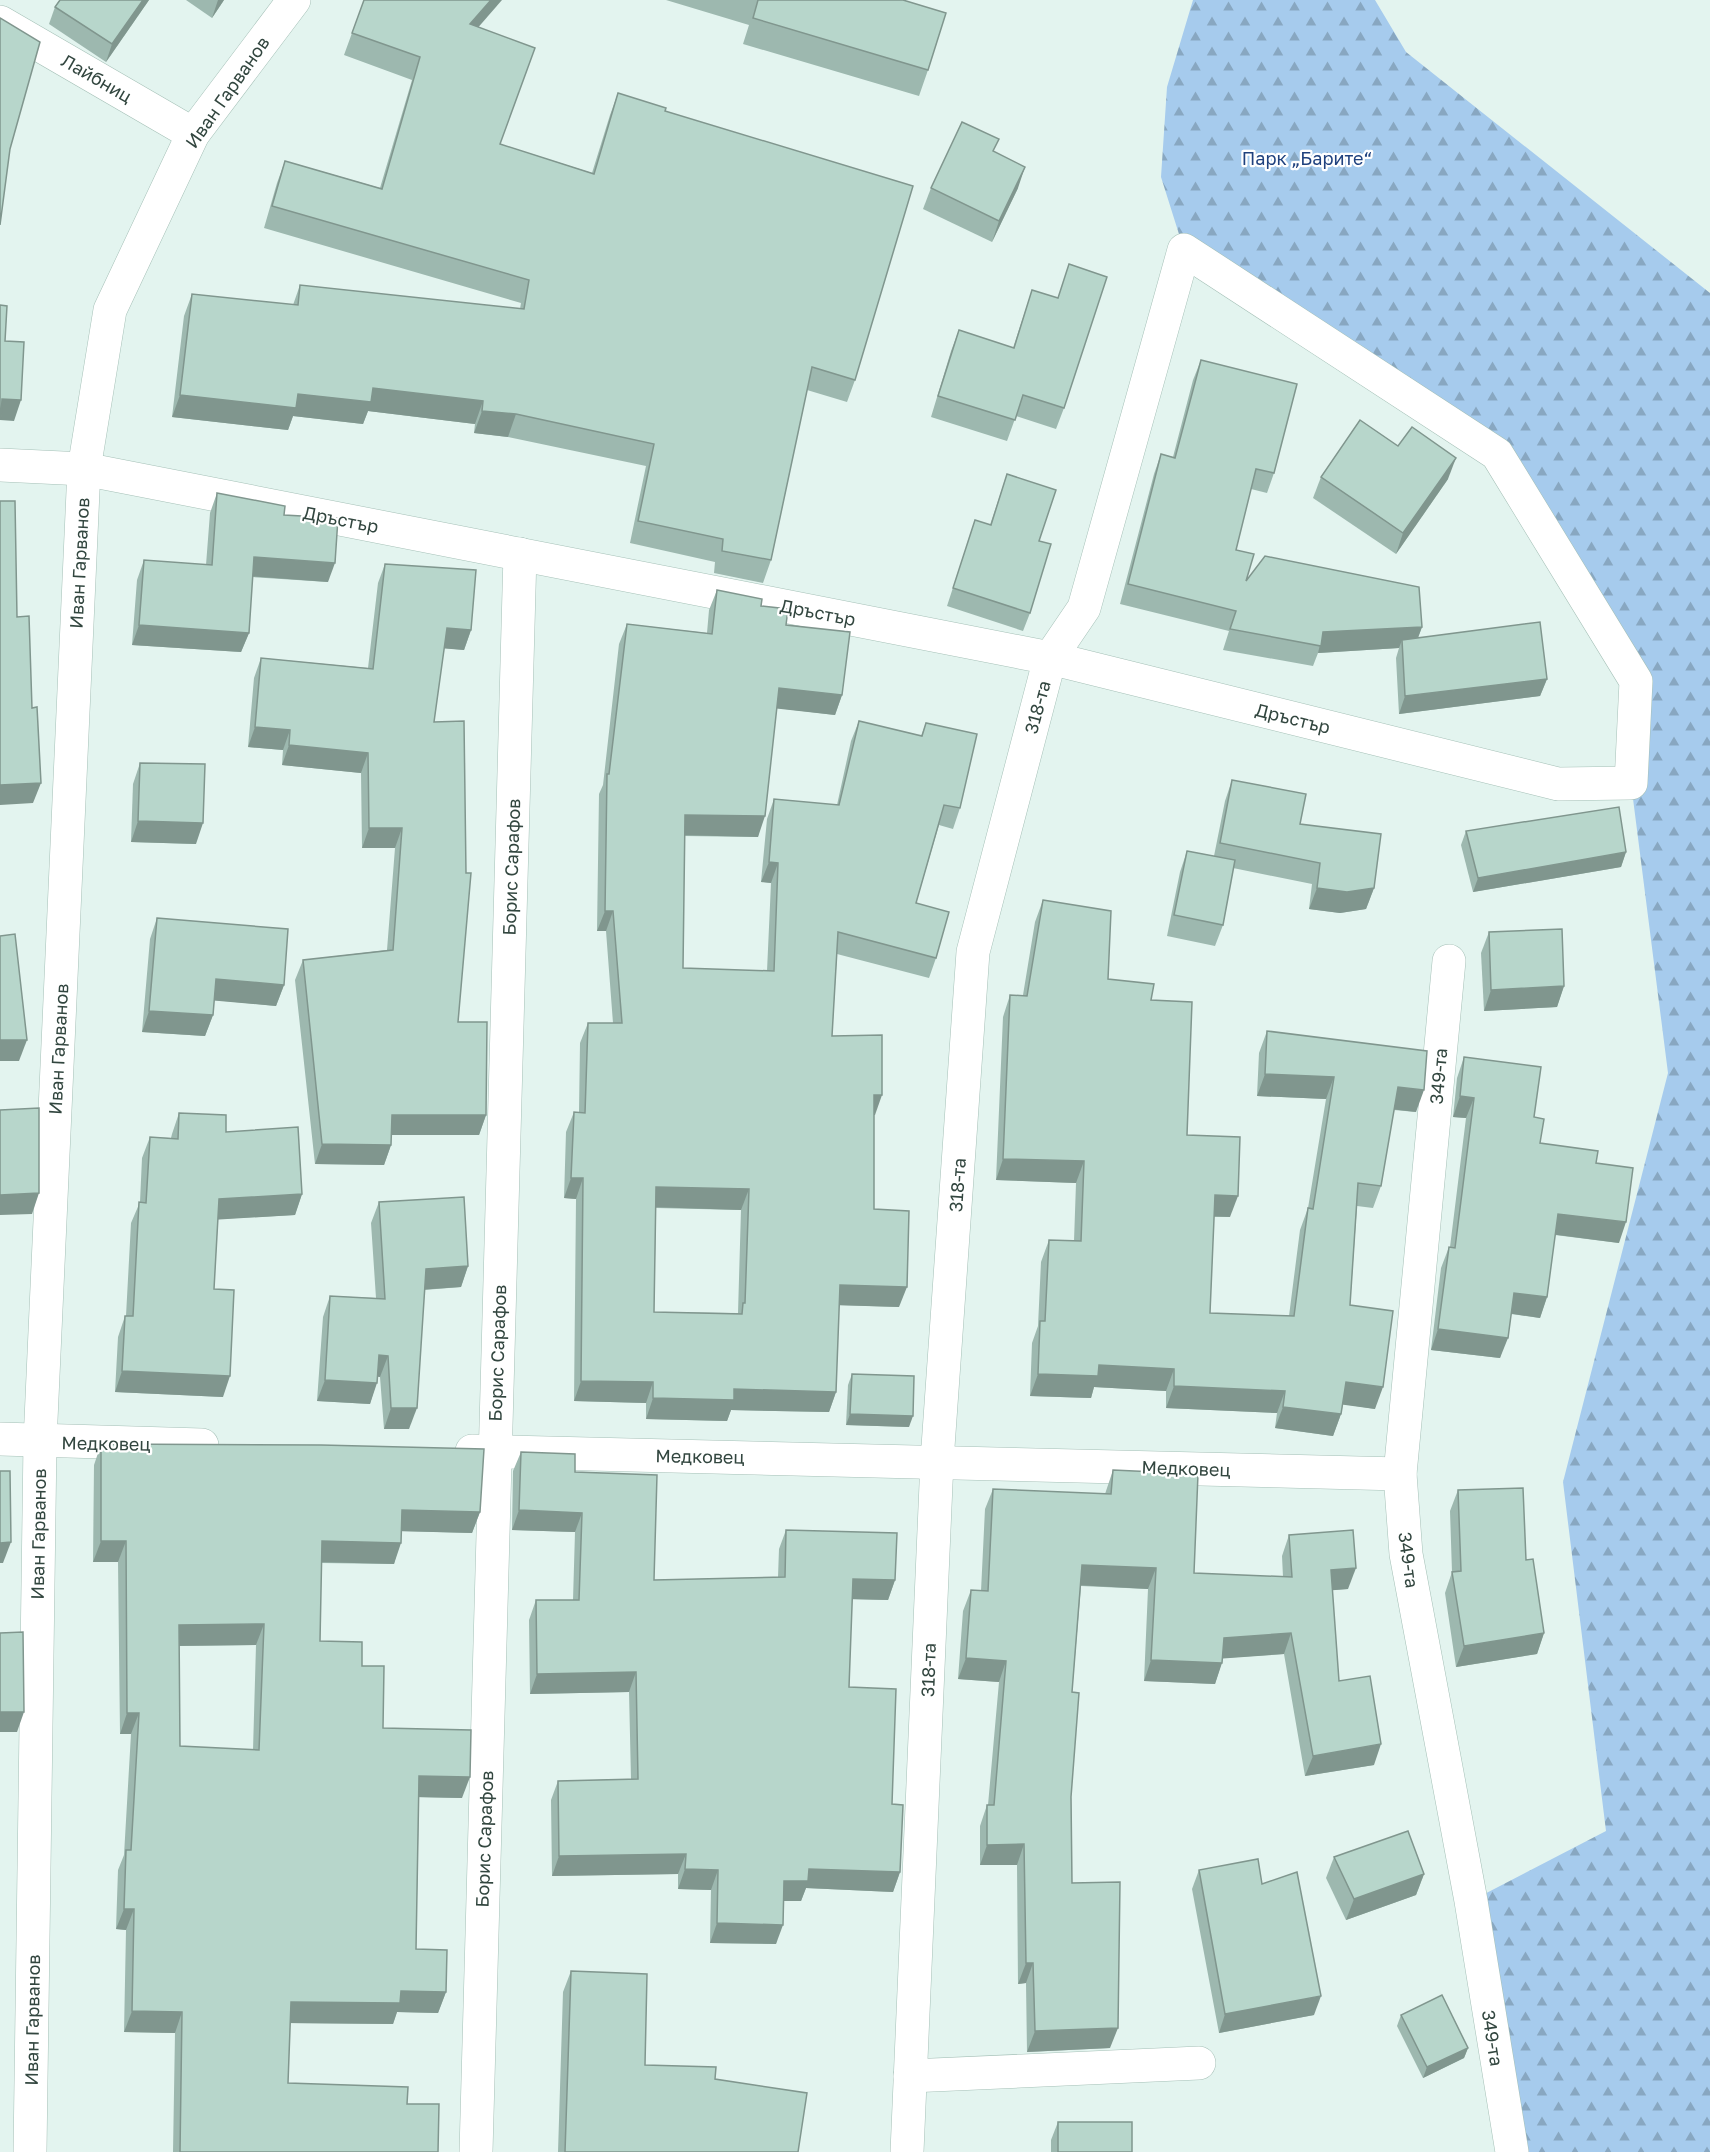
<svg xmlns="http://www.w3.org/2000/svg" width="1710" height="2152" viewBox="0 0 1710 2152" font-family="'Golos Text',sans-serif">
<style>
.forest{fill:url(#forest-firs)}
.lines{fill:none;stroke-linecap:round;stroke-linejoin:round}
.minor-casing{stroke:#a5c0b7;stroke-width:34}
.minor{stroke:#fff;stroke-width:33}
.wall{fill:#9db8af;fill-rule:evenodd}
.shaded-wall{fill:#80968e}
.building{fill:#b7d6cb;stroke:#80968e;stroke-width:1.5;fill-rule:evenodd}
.labels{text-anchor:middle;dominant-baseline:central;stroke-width:4.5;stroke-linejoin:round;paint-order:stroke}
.street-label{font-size:18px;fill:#32463f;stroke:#fff}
.park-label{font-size:18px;fill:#1f417e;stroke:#fff}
</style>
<defs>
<pattern id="forest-firs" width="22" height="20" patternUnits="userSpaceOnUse" patternTransform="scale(1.5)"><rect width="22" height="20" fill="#a6cbed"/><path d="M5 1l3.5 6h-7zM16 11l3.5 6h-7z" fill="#88a7c1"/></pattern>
</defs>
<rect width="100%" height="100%" fill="#e3f4ef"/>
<polygon class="forest" points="1193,0 1375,0 1406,52 1710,293 1710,2152 1512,2152 1471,1901 1606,1831 1563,1482 1668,1073 1631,783 1636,681 1497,454 1184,250 1161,177 1167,87"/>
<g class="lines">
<defs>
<g id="minor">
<polyline points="0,22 193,134"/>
<polyline points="0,465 84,469 1050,658 1558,784 1631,783 1636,681 1497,454 1184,250 1084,608 1050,658 973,952 937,1461 907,2152"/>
<polyline points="1449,961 1400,1474 1406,1554 1471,1901 1512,2152"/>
<polyline points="0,1439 202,1445"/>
<polyline points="472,1451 1400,1474"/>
<polyline points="910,2076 1199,2063"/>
<polyline points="30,2152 40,1442 84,469 110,310 193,134 294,0"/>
<polyline points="476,2152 520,554"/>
</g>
</defs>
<use href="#minor" class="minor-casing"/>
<use href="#minor" class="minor"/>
</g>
<g class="wall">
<polygon points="60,0 149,0 106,62 49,24 55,7"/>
<polygon points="186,0 224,0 212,18"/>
<polygon points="364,0 479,27 500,144 592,173 610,115 618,93 665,111 855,380 847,402 807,390 771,560 763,583 714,573 715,562 630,543 646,466 508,437 474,433 475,424 368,411 363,424 293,416 288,430 172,417 184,316 192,294 293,305 300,285 520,309 521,303 264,228 277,183 285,161 380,188 412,80 344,55"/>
<polygon points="666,0 903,0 928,70 919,96 743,44 749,25"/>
<polygon points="994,152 1018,188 992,242 923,209 931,188"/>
<polygon points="1032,290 1064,408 1056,429 1016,416 1007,441 931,417 951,351 959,330 1013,348"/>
<polygon points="1201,360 1274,473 1267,493 1251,489 1236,550 1246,581 1422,627 1418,638 1547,679 1540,696 1399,714 1396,658 1399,648 1318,653 1313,666 1223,650 1229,631 1120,604 1154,474 1161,454 1173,457 1193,380"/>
<polygon points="1398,446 1448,479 1396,554 1313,498 1321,477"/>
<polygon points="1007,474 1039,541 1030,613 1023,631 947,606 975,520 990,525"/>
<polygon points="217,493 284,515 328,582 252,577 249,633 241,652 132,645 137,580 144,560 206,565 210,513"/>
<polygon points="385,564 471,630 464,650 444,648 434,722 458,1022 486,1115 479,1135 391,1135 391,1145 384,1165 315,1164 295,980 303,960 387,950 395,848 362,848 361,773 282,765 283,750 248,747 254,678 261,658 368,668 378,583"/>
<path d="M 717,590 L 761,606 L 786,625 L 842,695 L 835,715 L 777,708 L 758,837 L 684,836 L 683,968 L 767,971 L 771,883 L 761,882 L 767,819 L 774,799 L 837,805 L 851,741 L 859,721 L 921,736 L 926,723 L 960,808 L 953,829 L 939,825 L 916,903 L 936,958 L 929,978 L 837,954 L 832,1036 L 875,1115 L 874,1115 L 874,1209 L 899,1307 L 839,1305 L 836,1392 L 829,1412 L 731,1410 L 727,1421 L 646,1419 L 646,1403 L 574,1401 L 576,1199 L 564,1198 L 566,1132 L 574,1112 L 579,1112 L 580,1043 L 588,1023 L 613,1023 L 606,931 L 597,931 L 599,794 L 603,785 L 619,644 L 627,624 L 707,633 L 709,610 ZM 656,1208 L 741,1210 L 738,1313 L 654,1312 Z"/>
<polygon points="140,763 196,844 131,842 133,784"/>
<polygon points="1232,780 1300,824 1374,888 1366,909 1340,913 1309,909 1312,884 1233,868 1223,925 1215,946 1167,936 1180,872 1187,851 1214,856 1225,801"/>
<polygon points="1466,831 1626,852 1621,867 1473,892 1461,845"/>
<polygon points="1043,900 1108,979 1151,1000 1187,1135 1230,1217 1214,1217 1210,1313 1289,1316 1300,1230 1308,1208 1326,1099 1257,1096 1259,1053 1267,1031 1416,1112 1394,1110 1381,1186 1373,1208 1357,1206 1350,1305 1375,1409 1343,1404 1341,1414 1333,1436 1275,1428 1277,1413 1166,1408 1166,1391 1094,1387 1091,1398 1030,1396 1032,1343 1038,1326 1041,1262 1049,1240 1074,1241 1076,1183 996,1180 1003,1017 1010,995 1023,995 1035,922"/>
<polygon points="157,918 284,985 276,1006 214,1000 213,1015 205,1036 142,1032 150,939"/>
<polygon points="1489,932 1564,986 1557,1007 1484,1011 1481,953"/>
<polygon points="1464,1057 1534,1117 1540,1143 1596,1163 1619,1243 1555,1235 1547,1297 1540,1318 1511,1314 1500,1358 1431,1350 1441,1268 1449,1247 1450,1247 1466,1118 1453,1117 1457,1078"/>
<polygon points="179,1113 226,1132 302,1194 295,1215 218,1219 214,1289 223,1397 115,1392 118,1337 125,1316 126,1316 131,1223 140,1202 142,1158 150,1137 171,1138 172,1134"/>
<polygon points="379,1202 468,1266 461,1287 424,1290 409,1429 384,1429 380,1377 378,1376 370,1404 317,1401 323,1317 330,1296 376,1298 371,1223"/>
<polygon points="852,1374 909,1427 846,1425 848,1385"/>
<path d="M 101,1444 L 480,1512 L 472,1533 L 402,1531 L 394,1564 L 321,1563 L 320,1641 L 362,1666 L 383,1728 L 462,1798 L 419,1797 L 416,1949 L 446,1992 L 438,2013 L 397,2012 L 393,2024 L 290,2023 L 288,2083 L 407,2104 L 438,2152 L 173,2152 L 175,2033 L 124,2032 L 126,1930 L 116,1929 L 118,1870 L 124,1855 L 131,1734 L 120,1734 L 118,1562 L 93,1562 L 94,1465 ZM 256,1645 L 253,1750 L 180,1746 L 179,1646 Z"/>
<polygon points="521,1452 575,1472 654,1580 778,1577 779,1549 786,1530 895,1580 888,1600 852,1599 849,1687 892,1804 900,1872 893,1892 806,1888 801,1901 784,1901 776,1944 710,1943 711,1890 678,1889 678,1874 552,1876 551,1800 558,1781 631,1779 629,1692 530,1694 529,1620 536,1600 573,1600 575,1532 512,1530 513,1471"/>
<polygon points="1113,1470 1194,1573 1283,1577 1282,1556 1289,1535 1348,1589 1332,1590 1339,1681 1374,1765 1305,1776 1284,1654 1223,1658 1215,1684 1144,1681 1148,1589 1081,1586 1072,1692 1071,1797 1072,1883 1110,2048 1027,2052 1026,1983 1018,1984 1017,1865 980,1865 980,1826 987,1805 988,1805 999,1682 958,1679 963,1611 971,1590 981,1591 985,1509 993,1489 1105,1494"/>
<polygon points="1458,1490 1526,1560 1544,1633 1537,1654 1456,1667 1445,1593 1452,1572 1450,1511"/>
<polygon points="1334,1857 1424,1874 1416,1895 1346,1920 1326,1878"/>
<polygon points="1199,1870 1262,1884 1314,2015 1219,2033 1192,1889"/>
<polygon points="571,1971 645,2065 715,2079 798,2152 558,2152 563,1992"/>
<polygon points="1401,2015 1468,2048 1464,2058 1423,2078 1397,2026"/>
<polygon points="1058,2122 1132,2152 1051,2152 1051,2140"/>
</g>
<g class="shaded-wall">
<polygon points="143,0 149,0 106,62 112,44"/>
<polygon points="218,0 224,0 212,18"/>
<polygon points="491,0 502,0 462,46 470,24"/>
<polygon points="1025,167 1018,188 992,242 999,221"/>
<polygon points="373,388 483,401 475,424 368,411 363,424 293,416 288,430 172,417 180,395 298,394"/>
<polygon points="2,399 21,400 14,421 0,420 0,405"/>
<polygon points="482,411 516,414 508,437 474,433"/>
<polygon points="1456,458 1448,479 1396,554 1403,533"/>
<polygon points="254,557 335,563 328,582 246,576"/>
<polygon points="139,625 249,633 241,652 132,645"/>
<polygon points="1422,627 1414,648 1402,640 1399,648 1318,653 1323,632"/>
<polygon points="447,628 471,630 464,650 439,648"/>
<polygon points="1547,679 1540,696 1399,714 1405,696"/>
<polygon points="779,688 842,695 835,715 772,708"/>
<polygon points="255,727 290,730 283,750 248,747"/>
<polygon points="289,745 368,753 361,773 282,765"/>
<polygon points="41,783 33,803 0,805 0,785"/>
<polygon points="685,815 765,816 758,837 677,835"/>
<polygon points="138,821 203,823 196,844 131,842"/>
<polygon points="369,828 402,828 395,848 362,848"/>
<polygon points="1626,852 1621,867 1473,892 1478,878"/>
<polygon points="769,862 778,863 771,883 761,882"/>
<polygon points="1317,888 1374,888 1366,909 1340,913 1309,909"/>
<polygon points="605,911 613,911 606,931 597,931"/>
<polygon points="216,979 284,985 276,1006 208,1000"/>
<polygon points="1564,986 1557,1007 1484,1011 1491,990"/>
<polygon points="149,1011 213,1015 205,1036 142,1032"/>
<polygon points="0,1040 27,1040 19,1061 0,1061"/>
<polygon points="1265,1074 1334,1077 1326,1099 1257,1096"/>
<polygon points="1398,1087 1424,1090 1416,1112 1390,1109"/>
<polygon points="874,1095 882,1095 875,1115 867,1116"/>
<polygon points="1460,1096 1474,1098 1466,1118 1453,1117"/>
<polygon points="392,1115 486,1115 479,1135 384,1135"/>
<polygon points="322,1144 391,1145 384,1165 315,1164"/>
<polygon points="1003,1159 1084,1161 1076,1183 996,1180"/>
<polygon points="571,1178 583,1178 576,1199 564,1198"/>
<polygon points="656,1187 749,1189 741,1210 649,1207"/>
<polygon points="39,1193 32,1214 0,1215 0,1195"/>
<polygon points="302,1194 295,1215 211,1220 219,1199"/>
<polygon points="1215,1195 1238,1196 1230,1217 1207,1216"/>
<polygon points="1558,1214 1626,1222 1619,1243 1550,1234"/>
<polygon points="468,1266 461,1287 418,1290 426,1269"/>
<polygon points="840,1285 907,1287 899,1307 832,1305"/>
<polygon points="1514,1293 1547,1297 1540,1318 1507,1313"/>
<polygon points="1438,1329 1508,1338 1500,1358 1431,1350"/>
<polygon points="379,1355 388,1356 380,1377 371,1376"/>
<polygon points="1099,1365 1174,1369 1166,1391 1094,1387 1091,1398 1030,1396 1038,1374"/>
<polygon points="122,1371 230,1376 223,1397 115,1392"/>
<polygon points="325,1380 377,1383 370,1404 317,1401"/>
<polygon points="581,1381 653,1382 646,1403 574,1401"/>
<polygon points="1346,1382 1383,1387 1375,1409 1338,1404"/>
<polygon points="1174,1386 1285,1391 1277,1413 1166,1408"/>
<polygon points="734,1389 836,1392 829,1412 731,1410 727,1421 646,1419 653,1398"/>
<polygon points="1283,1407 1341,1414 1333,1436 1275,1428"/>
<polygon points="391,1408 417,1408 409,1429 384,1429"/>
<polygon points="850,1414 913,1416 909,1427 846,1425"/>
<polygon points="402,1510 480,1512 472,1533 394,1531"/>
<polygon points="519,1510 582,1513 575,1532 512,1530"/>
<polygon points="101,1541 126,1541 118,1562 93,1562"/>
<polygon points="322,1541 401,1543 394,1564 314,1562"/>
<polygon points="11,1542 3,1563 0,1563 0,1543"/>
<polygon points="1082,1565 1156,1568 1148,1589 1075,1585"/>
<polygon points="1356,1568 1348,1589 1323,1591 1331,1570"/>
<polygon points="853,1579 895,1580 888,1600 846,1599"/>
<polygon points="264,1624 256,1645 171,1646 179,1625"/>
<polygon points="1291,1633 1284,1654 1216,1659 1224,1638"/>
<polygon points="1544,1633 1537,1654 1456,1667 1464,1646"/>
<polygon points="966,1658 1006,1661 999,1682 958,1679"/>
<polygon points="1151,1660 1222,1663 1215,1684 1144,1681"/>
<polygon points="636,1672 629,1692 530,1694 537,1674"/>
<polygon points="0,1712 24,1712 17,1732 0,1732"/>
<polygon points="127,1713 139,1713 131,1734 120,1734"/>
<polygon points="1381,1744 1374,1765 1305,1776 1313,1756"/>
<polygon points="419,1776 470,1777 462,1798 412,1797"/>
<polygon points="1024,1844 1017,1865 980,1865 987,1845"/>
<polygon points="686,1854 678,1874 552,1876 559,1856"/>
<polygon points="685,1869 718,1870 711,1890 678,1889"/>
<polygon points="809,1869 900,1872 893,1892 806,1888 801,1901 777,1901 784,1881"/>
<polygon points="1424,1874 1416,1895 1346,1920 1354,1899"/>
<polygon points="124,1909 134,1909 126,1930 116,1929"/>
<polygon points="717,1923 783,1925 776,1944 710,1943"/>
<polygon points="1026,1963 1033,1963 1026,1983 1018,1984"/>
<polygon points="401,1991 446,1992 438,2013 397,2012 393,2024 283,2023 291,2002"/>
<polygon points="1321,1996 1314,2015 1219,2033 1225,2014"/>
<polygon points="132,2011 182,2012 175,2033 124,2032"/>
<polygon points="1118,2028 1110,2048 1027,2052 1035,2031"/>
<polygon points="1468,2048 1464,2058 1423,2078 1427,2067"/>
</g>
<g class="building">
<polygon points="60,0 143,0 112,44 55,7"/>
<polygon points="364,0 491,0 470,24 535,48 500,144 594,174 618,93 666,108 665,111 913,186 855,380 812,367 771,560 722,551 723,539 638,521 654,444 516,414 482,411 483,401 373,388 371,402 298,394 296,408 180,395 192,294 298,305 300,285 524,309 529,280 272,206 285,161 382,189 420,57 352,33"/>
<polygon points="758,0 903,0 946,13 928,70 753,18"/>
<polygon points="0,18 40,42 10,149 0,225"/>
<polygon points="962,122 999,139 993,151 1025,167 999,221 931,188"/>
<polygon points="1069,264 1107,277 1064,408 1023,395 1015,420 938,396 959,330 1014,348 1032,290 1058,298"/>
<polygon points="0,305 7,306 5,341 24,342 21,400 2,399 1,418 0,418"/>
<polygon points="1201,360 1297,384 1274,473 1256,469 1236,550 1254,554 1246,581 1265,556 1419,587 1422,627 1323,632 1321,646 1230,629 1236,611 1128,584 1161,454 1175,458"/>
<polygon points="1360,420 1398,446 1412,427 1456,458 1403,533 1321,477"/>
<polygon points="1007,474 1056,490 1039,541 1051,544 1030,613 953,588 975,520 991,525"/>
<polygon points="217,493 285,506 284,515 338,518 335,563 254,557 249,633 139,625 144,560 212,565"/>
<polygon points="0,501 15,501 17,617 29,616 32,708 37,707 41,783 0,785"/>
<polygon points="385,564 476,570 471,630 447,628 434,722 464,721 466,873 471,873 458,1022 487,1022 486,1115 392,1115 391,1145 322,1144 303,960 393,950 402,828 369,828 368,753 289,745 290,730 255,727 261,658 373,669"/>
<path d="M 717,590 L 762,599 L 761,606 L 788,609 L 786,625 L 850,632 L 842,695 L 779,688 L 765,816 L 685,815 L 683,968 L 774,971 L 778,863 L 769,862 L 774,799 L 839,805 L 859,721 L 922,736 L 926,723 L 977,734 L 960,808 L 944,805 L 916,903 L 949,912 L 936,958 L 838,932 L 832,1036 L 882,1035 L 882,1095 L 874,1095 L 874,1209 L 909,1211 L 907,1287 L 840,1285 L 836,1392 L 734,1389 L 734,1400 L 653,1398 L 653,1382 L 581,1381 L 583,1178 L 571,1178 L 574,1112 L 585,1113 L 588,1023 L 622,1023 L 613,911 L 605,911 L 607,774 L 609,774 L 627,624 L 712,634 ZM 656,1187 L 749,1189 L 745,1303 L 743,1303 L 742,1314 L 654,1312 Z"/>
<polygon points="1540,622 1547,679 1405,696 1402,640"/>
<polygon points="140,763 205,764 203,823 138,821"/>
<polygon points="1232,780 1306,794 1300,824 1381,834 1374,888 1347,892 1317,888 1320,863 1220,843"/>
<polygon points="1619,807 1626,852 1478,878 1466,831"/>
<polygon points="1187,851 1235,860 1223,925 1174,915"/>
<polygon points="1043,900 1111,911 1108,979 1154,984 1151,1000 1192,1002 1187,1135 1240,1137 1238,1196 1215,1195 1210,1313 1294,1316 1308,1208 1313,1209 1334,1077 1265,1074 1267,1031 1427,1051 1424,1090 1398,1087 1381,1186 1358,1183 1350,1305 1393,1311 1383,1387 1346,1382 1341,1414 1283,1407 1285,1391 1174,1386 1174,1369 1099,1365 1098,1376 1038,1374 1040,1321 1045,1321 1049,1240 1081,1241 1084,1161 1003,1159 1010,995 1027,996"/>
<polygon points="157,918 288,929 284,985 216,979 213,1015 149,1011"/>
<polygon points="1562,929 1564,986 1491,990 1489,932"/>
<polygon points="15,934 27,1040 0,1040 0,936"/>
<polygon points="1464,1057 1541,1067 1534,1117 1544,1119 1540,1143 1598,1151 1596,1163 1633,1168 1626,1222 1558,1214 1547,1297 1514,1293 1508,1338 1438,1329 1449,1247 1455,1248 1474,1098 1460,1096"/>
<polygon points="39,1108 39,1193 0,1195 0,1110"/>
<polygon points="179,1113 226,1115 226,1132 298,1127 302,1194 219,1199 214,1289 234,1290 230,1376 122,1371 125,1316 133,1316 139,1202 146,1203 150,1137 178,1139"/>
<polygon points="464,1197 468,1266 426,1269 417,1408 391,1408 388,1356 379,1355 377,1383 325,1380 330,1296 385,1299 379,1202"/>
<polygon points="852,1374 914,1376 913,1416 850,1414"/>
<path d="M 101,1444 L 321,1445 L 484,1449 L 480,1512 L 402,1510 L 401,1543 L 322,1541 L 320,1641 L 362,1642 L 362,1666 L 384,1666 L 383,1728 L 471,1730 L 470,1777 L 419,1776 L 416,1949 L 447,1950 L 446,1992 L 401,1991 L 400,2003 L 291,2002 L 288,2083 L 408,2087 L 407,2104 L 439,2104 L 438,2152 L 180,2152 L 182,2012 L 132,2011 L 134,1909 L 124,1909 L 126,1850 L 131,1850 L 139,1713 L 127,1713 L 126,1541 L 101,1541 ZM 264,1624 L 259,1750 L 180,1746 L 179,1625 Z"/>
<polygon points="521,1452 575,1454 575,1472 657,1475 654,1580 785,1577 786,1530 897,1533 895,1580 853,1579 849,1687 896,1689 892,1804 903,1805 900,1872 809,1869 808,1881 784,1881 783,1925 717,1923 718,1870 685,1869 686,1854 559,1856 558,1781 638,1779 636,1672 537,1674 536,1600 579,1600 582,1513 519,1510"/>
<polygon points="1113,1470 1198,1474 1194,1573 1292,1577 1289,1535 1353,1530 1356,1568 1331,1570 1339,1681 1370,1676 1381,1744 1313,1756 1291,1633 1224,1638 1222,1663 1151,1660 1156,1568 1082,1565 1072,1692 1079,1693 1071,1797 1072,1883 1120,1882 1118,2028 1035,2031 1033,1963 1026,1963 1024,1844 987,1845 987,1805 994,1805 1006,1661 966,1658 971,1590 988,1591 993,1489 1111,1494"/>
<polygon points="0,1471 10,1471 11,1542 0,1543"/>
<polygon points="1523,1488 1526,1560 1533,1559 1544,1633 1464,1646 1452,1572 1461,1571 1458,1490"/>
<polygon points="23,1632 24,1712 0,1712 0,1633"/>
<polygon points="1408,1831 1424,1874 1354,1899 1334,1857"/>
<polygon points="1258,1859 1262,1884 1297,1872 1321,1996 1225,2014 1199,1870"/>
<polygon points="571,1971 647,1974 645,2065 716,2067 715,2079 807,2093 798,2152 565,2152"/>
<polygon points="1442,1995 1468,2048 1427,2067 1401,2015"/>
<rect x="1058" y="2122" width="74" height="30"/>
</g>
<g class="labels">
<g class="street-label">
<text transform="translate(97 78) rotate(30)">Лайбниц</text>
<text transform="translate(227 92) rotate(-55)">Иван Гарванов</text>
<text transform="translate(341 519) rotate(11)">Дръстър</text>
<text transform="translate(79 563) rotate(-87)">Иван Гарванов</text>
<text transform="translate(818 612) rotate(11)">Дръстър</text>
<text transform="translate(1037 707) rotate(-75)">318-та</text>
<text transform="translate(1293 718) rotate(14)">Дръстър</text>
<text transform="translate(511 867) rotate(-88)">Борис Сарафов</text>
<text transform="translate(58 1049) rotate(-87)">Иван Гарванов</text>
<text transform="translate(1438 1076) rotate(-85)">349-та</text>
<text transform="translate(957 1185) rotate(-86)">318-та</text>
<text transform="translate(497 1353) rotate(-88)">Борис Сарафов</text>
<text transform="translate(106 1443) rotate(1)">Медковец</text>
<text transform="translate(700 1456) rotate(1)">Медковец</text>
<text transform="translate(1186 1468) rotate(2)">Медковец</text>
<text transform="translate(38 1534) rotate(-89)">Иван Гарванов</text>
<text transform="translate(1409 1560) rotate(82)">349-та</text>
<text transform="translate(928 1670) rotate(-88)">318-та</text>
<text transform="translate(484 1839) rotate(-88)">Борис Сарафов</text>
<text transform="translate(32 2020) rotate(-89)">Иван Гарванов</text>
<text transform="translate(1493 2038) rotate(81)">349-та</text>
</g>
<g class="park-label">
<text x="1307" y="158">Парк „Барите“</text>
</g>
</g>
</svg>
